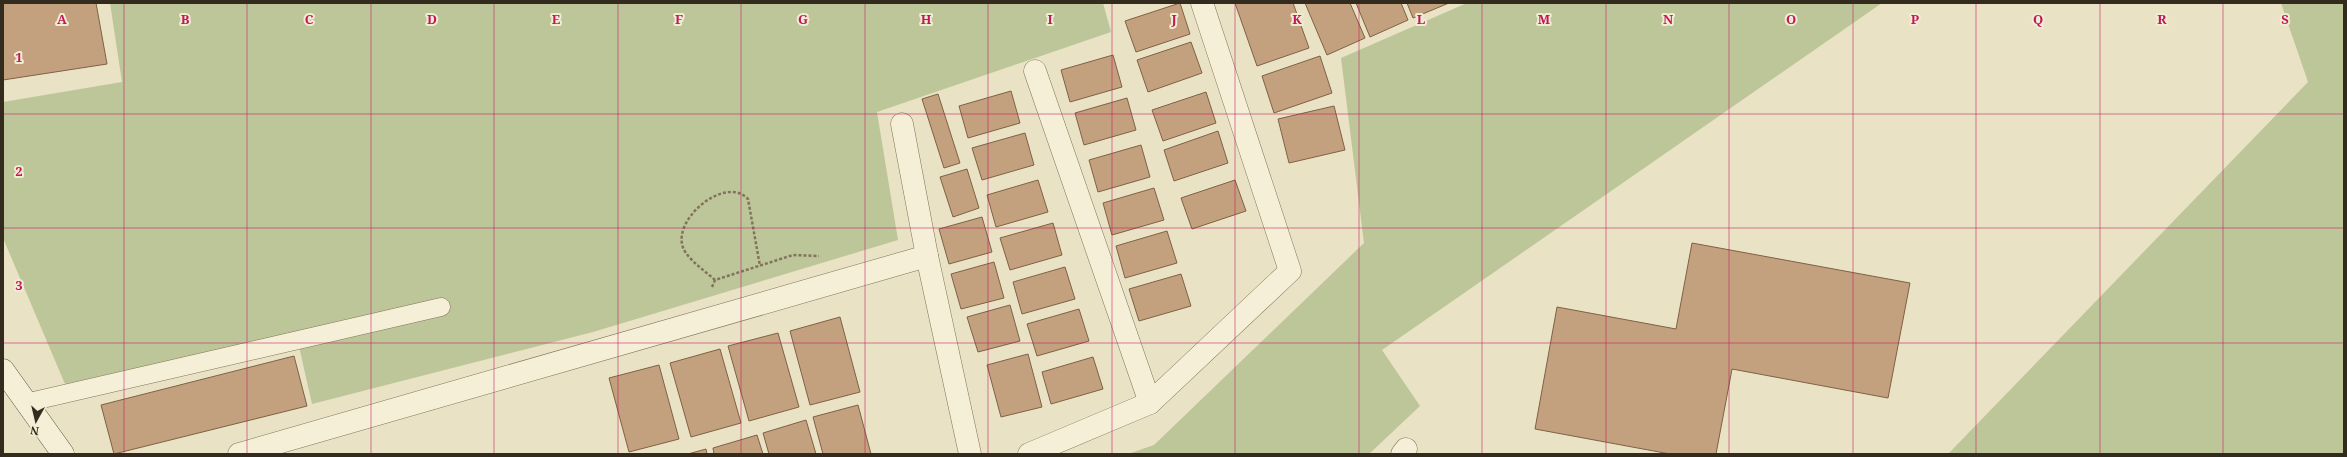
<svg xmlns="http://www.w3.org/2000/svg" width="2347" height="457" viewBox="0 0 2347 457" font-family="'Noto Serif',serif">
<style>
.green{fill:#bdc699}
.building{fill:#c4a17e;stroke:#7f6145}
.lines{fill:none;stroke-linecap:round;stroke-linejoin:round}
.lane-casing{stroke:#82745c;stroke-width:19}
.street-casing{stroke:#82745c;stroke-width:23}
.secondary-casing{stroke:#645540;stroke-width:23}
.path{stroke:#82745c;stroke-width:2.5;stroke-dasharray:3 2;stroke-linecap:butt}
.lane{stroke:#f5efd7;stroke-width:18}
.street{stroke:#f5efd7;stroke-width:22}
.secondary{stroke:#f5efd7;stroke-width:22}
.grid{fill:none;stroke:#c2185b;stroke-width:1;stroke-opacity:0.55}
.grid-label{font-size:13px;text-anchor:middle;font-weight:bold;fill:#c2185b;stroke:#f2ecd3;stroke-width:4;stroke-linejoin:round;paint-order:stroke}
</style>
<rect width="100%" height="100%" fill="#e9e2c4"/>
<g class="green">
<polygon points="110,3 1103,3 1111,32 877,112 898,240 593,332 312,404 296,333 65,384 3,238 3,102 122,82"/>
<polygon points="1467,3 1882,3 1382,350 1420,406 1369,454 1128,454 1154,445 1364,243 1341,58"/>
<polygon points="2281,3 2344,3 2344,454 1948,454 2308,82"/>
</g>
<g class="building">
<polygon points="3,3 96,3 107,64 3,80"/>
<polygon points="1180,3 1190,34 1136,52 1125,21"/>
<polygon points="1235,3 1293,3 1309,48 1257,66"/>
<polygon points="1305,3 1350,3 1365,38 1327,55"/>
<polygon points="1356,3 1401,3 1408,20 1370,37"/>
<polygon points="1407,3 1449,3 1413,18"/>
<polygon points="1191,42 1202,73 1148,92 1137,60"/>
<polygon points="1113,55 1122,87 1070,102 1061,70"/>
<polygon points="1320,56 1332,93 1274,113 1262,76"/>
<polygon points="1011,91 1020,123 968,138 959,106"/>
<polygon points="1206,92 1216,123 1163,141 1152,110"/>
<polygon points="938,94 960,163 944,168 922,99"/>
<polygon points="1127,98 1136,130 1084,145 1075,113"/>
<polygon points="1334,106 1345,150 1289,163 1278,119"/>
<polygon points="1218,131 1228,163 1174,181 1164,150"/>
<polygon points="1025,133 1034,165 982,180 972,148"/>
<polygon points="1141,145 1150,177 1098,192 1089,160"/>
<polygon points="967,169 979,208 953,217 940,177"/>
<polygon points="1038,180 1048,212 996,227 987,195"/>
<polygon points="1235,180 1246,211 1192,229 1181,198"/>
<polygon points="1154,188 1164,220 1112,235 1103,203"/>
<polygon points="982,217 992,252 949,264 939,229"/>
<polygon points="1053,223 1062,255 1010,270 1000,238"/>
<polygon points="1167,231 1177,263 1125,278 1116,246"/>
<polygon points="1692,243 1910,283 1888,398 1732,369 1716,454 1670,454 1535,429 1557,307 1676,329"/>
<polygon points="994,262 1004,298 961,309 951,274"/>
<polygon points="1065,267 1075,299 1022,314 1013,282"/>
<polygon points="1181,274 1191,306 1139,321 1129,289"/>
<polygon points="1010,305 1020,341 978,352 967,317"/>
<polygon points="1079,309 1089,341 1037,356 1027,324"/>
<polygon points="840,317 860,392 810,405 790,331"/>
<polygon points="778,333 799,407 749,421 728,346"/>
<polygon points="720,349 741,423 691,437 670,363"/>
<polygon points="1028,354 1042,407 1001,417 987,365"/>
<polygon points="294,356 307,406 114,454 101,405"/>
<polygon points="1093,357 1103,389 1051,404 1042,372"/>
<polygon points="659,365 679,439 629,452 609,378"/>
<polygon points="858,405 871,454 823,454 813,417"/>
<polygon points="806,420 816,454 769,454 763,433"/>
<polygon points="757,435 763,454 714,454 713,448"/>
<polygon points="706,449 707,454 688,454"/>
</g>
<g class="lines">
<defs>
<polyline id="lane" points="25,403 441,307"/>
<g id="street">
<polyline points="1035,71 1150,403"/>
<polyline points="902,124 927,256 970,454"/>
<polyline points="239,454 927,256"/>
<polyline points="1029,454 1150,403 1290,271 1202,3"/>
<polyline points="1402,454 1406,449"/>
</g>
<polyline id="secondary" points="3,370 63,454"/>
</defs>
<use href="#lane" class="lane-casing"/>
<use href="#street" class="street-casing"/>
<use href="#secondary" class="secondary-casing"/>
<g class="path">
<path d="M 715,280 C 706,272 693,263 686,253 C 665,225 724,173 748,199 L 760,266"/>
<polyline points="712,287 715,280 793,255 819,256"/>
</g>
<use href="#lane" class="lane"/>
<use href="#street" class="street"/>
<use href="#secondary" class="secondary"/>
</g>
<path class="grid" d="M 124,3 L 124,454M 247,3 L 247,454M 371,3 L 371,454M 494,3 L 494,454M 618,3 L 618,454M 741,3 L 741,454M 865,3 L 865,454M 988,3 L 988,454M 1112,3 L 1112,454M 1235,3 L 1235,454M 1359,3 L 1359,454M 1482,3 L 1482,454M 1606,3 L 1606,454M 1729,3 L 1729,454M 1853,3 L 1853,454M 1976,3 L 1976,454M 2100,3 L 2100,454M 2223,3 L 2223,454M 3,114 L 2344,114M 3,228 L 2344,228M 3,343 L 2344,343"/>
<g class="grid-label">
<text x="62" y="24">A</text>
<text x="185" y="24">B</text>
<text x="309" y="24">C</text>
<text x="432" y="24">D</text>
<text x="556" y="24">E</text>
<text x="679" y="24">F</text>
<text x="803" y="24">G</text>
<text x="926" y="24">H</text>
<text x="1050" y="24">I</text>
<text x="1174" y="24">J</text>
<text x="1297" y="24">K</text>
<text x="1421" y="24">L</text>
<text x="1544" y="24">M</text>
<text x="1668" y="24">N</text>
<text x="1791" y="24">O</text>
<text x="1915" y="24">P</text>
<text x="2038" y="24">Q</text>
<text x="2162" y="24">R</text>
<text x="2285" y="24">S</text>
<text x="19" y="62">1</text>
<text x="19" y="176">2</text>
<text x="19" y="290">3</text>
</g>
<rect width="2347" height="457" fill="none" stroke="#342b1f" stroke-width="8"/>
<g transform="translate(36 421) rotate(188)" stroke="#f2ecd3" stroke-width="3" paint-order="stroke">
<path d="M0-3L7 15L0 10L-7 15Z" fill="#342b1f"/>
<text y="-6" font-size="11" font-weight="bold" text-anchor="middle" fill="#342b1f">N</text>
</g>
</svg>
